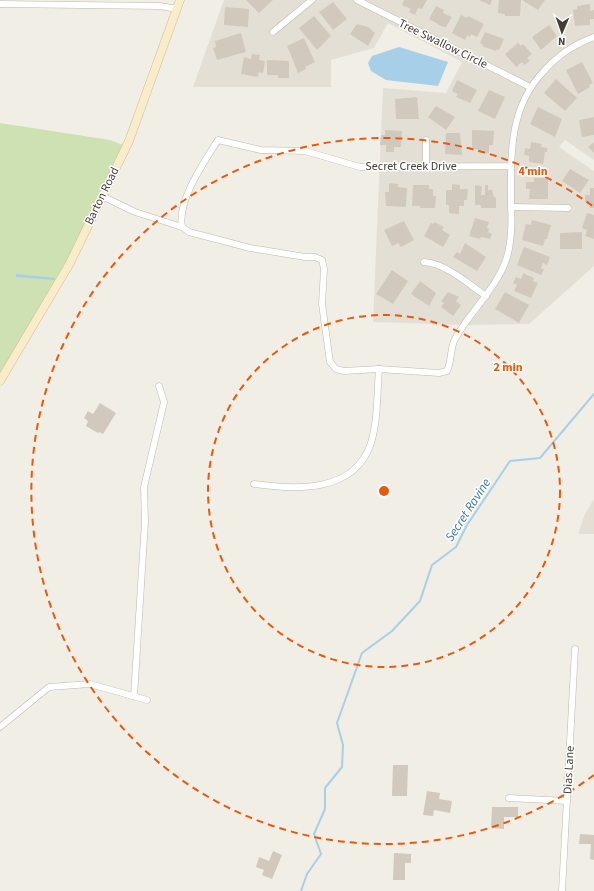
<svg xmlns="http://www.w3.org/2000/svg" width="594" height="891" viewBox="0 0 594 891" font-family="'Source Sans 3',sans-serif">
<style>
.residential{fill:#e4dfd5}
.green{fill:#cde1b3}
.water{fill:#a8cfe8}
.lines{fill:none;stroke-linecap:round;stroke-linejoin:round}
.stream{stroke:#a8cfe8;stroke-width:2}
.building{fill:#d1c9bd}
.street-casing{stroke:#beb8ad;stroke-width:7}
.secondary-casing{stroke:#ccbf9a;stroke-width:9}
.street{stroke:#fff;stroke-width:6}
.secondary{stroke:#f9ecc9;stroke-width:8}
.ring{fill:none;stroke:#e8590c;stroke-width:2;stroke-dasharray:7 5}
.labels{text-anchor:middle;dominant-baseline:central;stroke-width:3;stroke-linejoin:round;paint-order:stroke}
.street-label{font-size:12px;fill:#433e36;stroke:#fff}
.water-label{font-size:13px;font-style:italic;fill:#3b79a3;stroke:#fff}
.centre{fill:#e8590c;stroke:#fff;stroke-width:2}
.ring-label{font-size:12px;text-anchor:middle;font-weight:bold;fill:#e8590c;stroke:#fff;stroke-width:3;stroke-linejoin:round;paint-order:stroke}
</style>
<rect width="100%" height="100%" fill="#f1eee6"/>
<g class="residential">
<polygon points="224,0 594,0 594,160 565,140 559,147 594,171 594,266 529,324 469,325 373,322 383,88 446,93 462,62 388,23 374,48 331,60 331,87 193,87"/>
<polygon points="594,499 594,534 578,534 585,514"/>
</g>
<polygon class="green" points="0,123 110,140 123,145 68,261 0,378"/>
<g class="water">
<polygon points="399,47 448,62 438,86 386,80 371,71 368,63 372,56"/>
<polygon points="16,274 55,278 54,280 16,277"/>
</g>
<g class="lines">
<polyline class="stream" points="301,891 307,874 321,854 314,834 325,809 325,788 342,767 343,745 337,723 362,653 392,631 420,601 432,565 456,547 467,525 510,461 540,458 594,394"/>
</g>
<g class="building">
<polygon points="246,0 273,0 259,13"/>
<polygon points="404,0 427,0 422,9 418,8 415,15 409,12 411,9 402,5"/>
<polygon points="479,0 492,0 490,5"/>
<polygon points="499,0 521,0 520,16 505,16 505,14 498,13"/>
<polygon points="522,0 545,0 538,10"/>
<polygon points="333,2 347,19 333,30 319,12"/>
<polygon points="590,4 590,11 594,10 594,19 590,19 590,25 575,26 573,10 577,9 577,6"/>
<polygon points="436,6 444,10 443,13 452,17 446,27 443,27 429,19"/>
<polygon points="225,7 249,9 248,27 224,25"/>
<polygon points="461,15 467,18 468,16 484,24 477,37 471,34 470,37 467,35 465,40 452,33"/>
<polygon points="314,16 331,36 317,50 299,28"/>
<polygon points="357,24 368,27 375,33 368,46 350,34"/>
<polygon points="549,25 557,36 541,50 532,37"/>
<polygon points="485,32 504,39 499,50 497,49 496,51 482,46 483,45 480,43"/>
<polygon points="241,33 246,52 217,60 213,48 216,47 215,41"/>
<polygon points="304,38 315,62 305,67 306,69 298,73 287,46"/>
<polygon points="518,43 521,46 523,44 532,54 527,58 530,61 524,65 522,62 516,67 505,54"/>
<polygon points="252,54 260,55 259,60 265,61 263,73 259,72 258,77 241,74 244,57 251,59"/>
<polygon points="267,60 289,61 289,78 278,78 278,75 267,75"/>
<polygon points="582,62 593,83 589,85 590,87 578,94 566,70"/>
<polygon points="556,79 577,98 565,111 544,93"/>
<polygon points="457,80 477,90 470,103 456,97 458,94 452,91"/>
<polygon points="489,90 505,97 495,119 478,111"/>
<polygon points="417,97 419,119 396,119 395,99"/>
<polygon points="436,106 455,117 446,130 428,117"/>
<polygon points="538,107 562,119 555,137 530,124"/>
<polygon points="594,117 594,135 582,137 579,120"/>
<polygon points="385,130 402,131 401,147 394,147 394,152 386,152 386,145 380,145 381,135 385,135"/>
<polygon points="472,130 494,131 493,145 489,145 489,153 482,153 482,150 472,149"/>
<polygon points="446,133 460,133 462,155 445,154"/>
<polygon points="531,142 542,144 541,147 547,148 547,152 545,152 543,164 529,162 529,156 524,155 525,148 530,149"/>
<polygon points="594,142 594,153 588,147"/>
<polygon points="570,169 589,180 580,193 562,181"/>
<polygon points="534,178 548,178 548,199 529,199 530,189 526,189 526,182 534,182"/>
<polygon points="389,183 398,184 398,187 407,188 406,207 386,206 385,192 389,192"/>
<polygon points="452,184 460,185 460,189 468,189 467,200 464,200 464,206 459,206 459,214 449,213 449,205 446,205 446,190 452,190"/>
<polygon points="413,185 429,185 429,189 433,189 433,196 436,196 435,208 420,208 420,206 412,206"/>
<polygon points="475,185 481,186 482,187 481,195 485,195 485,185 488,185 488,190 492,190 494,197 496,198 496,208 481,208 481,205 475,205"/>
<polygon points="590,188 594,188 594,208 590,208 590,202 585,202 585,195 590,195"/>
<polygon points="587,213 594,215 594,239 585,236 587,230 582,228"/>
<polygon points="475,218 489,222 487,228 489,229 488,232 492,234 490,239 481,237 480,239 469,236"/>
<polygon points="532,220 551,225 547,239 545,239 543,246 522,240 526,224 531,225"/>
<polygon points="404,221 414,240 401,247 398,243 392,246 384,230"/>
<polygon points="435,222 444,227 442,230 450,235 443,247 424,236 431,223 433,224"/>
<polygon points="582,232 582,249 560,249 560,233"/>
<polygon points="465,243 486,257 477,271 453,257 457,252 460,254"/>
<polygon points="524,247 550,257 547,265 543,263 541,268 544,269 541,275 517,265"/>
<polygon points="392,270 408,281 393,304 376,294"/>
<polygon points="523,273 534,278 533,281 538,283 531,298 514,291 517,285 513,283 516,277 521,279"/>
<polygon points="420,281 436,293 429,306 411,294"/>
<polygon points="448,292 459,297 456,301 461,305 453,316 441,307 444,303 441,301"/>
<polygon points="505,292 529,305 519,323 495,309"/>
<polygon points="100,403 116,413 103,434 99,432 98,433 86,426 88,421 84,418 88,411 93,414"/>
<polygon points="393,765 408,765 407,796 392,796"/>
<polygon points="427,791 440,793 439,799 452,801 450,813 434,810 433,816 423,815"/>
<polygon points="492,807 518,807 518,817 504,817 504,829 491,828"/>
<polygon points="580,834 594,835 594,860 590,859 591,844 579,844"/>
<polygon points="273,851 282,855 272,879 262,875 264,870 256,867 259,857 269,861"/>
<polygon points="394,853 411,854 411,863 405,863 405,880 393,880"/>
</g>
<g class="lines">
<defs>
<g id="street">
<polyline points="357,0 530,87"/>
<polyline points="0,4 160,6 177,9"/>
<polyline points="273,32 312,0"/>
<polyline points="426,165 426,140"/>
<path d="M 511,166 L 360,167 L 305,151 L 261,150 L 218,140 C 204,162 177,201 182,227 L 189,232 L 250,248 L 305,257 L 315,257 L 322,260 L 324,269 L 322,304 L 330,362 L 336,369 L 344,371 L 379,369 L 439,373 L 447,371 C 452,360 450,348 455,339 C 470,311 497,289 507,257 C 512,240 512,223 511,205 C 511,157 508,108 544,71 C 557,56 575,44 594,37"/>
<polyline points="102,196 135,212 182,227"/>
<polyline points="511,207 568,208"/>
<path d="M 424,262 C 447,264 467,283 486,296"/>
<path d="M 254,484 C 296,490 355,493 371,443 C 378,420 377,393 379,369"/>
<polyline points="134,696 145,522 144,487 164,402 159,386"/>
<polyline points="0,727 49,687 90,684 147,700"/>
<polyline points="509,798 567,801"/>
<polyline points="562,891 575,649"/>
</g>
<polyline id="secondary" points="0,381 70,263 129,141 180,0"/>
</defs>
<use href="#street" class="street-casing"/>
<use href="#secondary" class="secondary-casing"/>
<use href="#street" class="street"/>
<use href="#secondary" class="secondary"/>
</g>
<g class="ring">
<circle cx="384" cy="491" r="176"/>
<path d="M594 775A353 353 0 1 1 594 207"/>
</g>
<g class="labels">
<g class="street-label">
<text transform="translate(443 44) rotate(26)">Tree Swallow Circle</text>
<text x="411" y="166">Secret Creek Drive</text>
<text transform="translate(102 196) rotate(-64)">Barton Road</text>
<text transform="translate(569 770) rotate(-87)">Dias Lane</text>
</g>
<g class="water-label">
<text transform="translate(468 510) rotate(-57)">Secret Ravine</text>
</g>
</g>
<circle cx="384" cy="491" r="6" class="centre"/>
<g class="ring-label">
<text x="533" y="175">4 min</text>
<text x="508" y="371">2 min</text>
</g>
<g transform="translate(562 32) rotate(182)" stroke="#ffffff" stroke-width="3" paint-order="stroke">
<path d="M0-3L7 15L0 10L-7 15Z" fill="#433e36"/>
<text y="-6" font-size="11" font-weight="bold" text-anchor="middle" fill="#433e36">N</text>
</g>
</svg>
